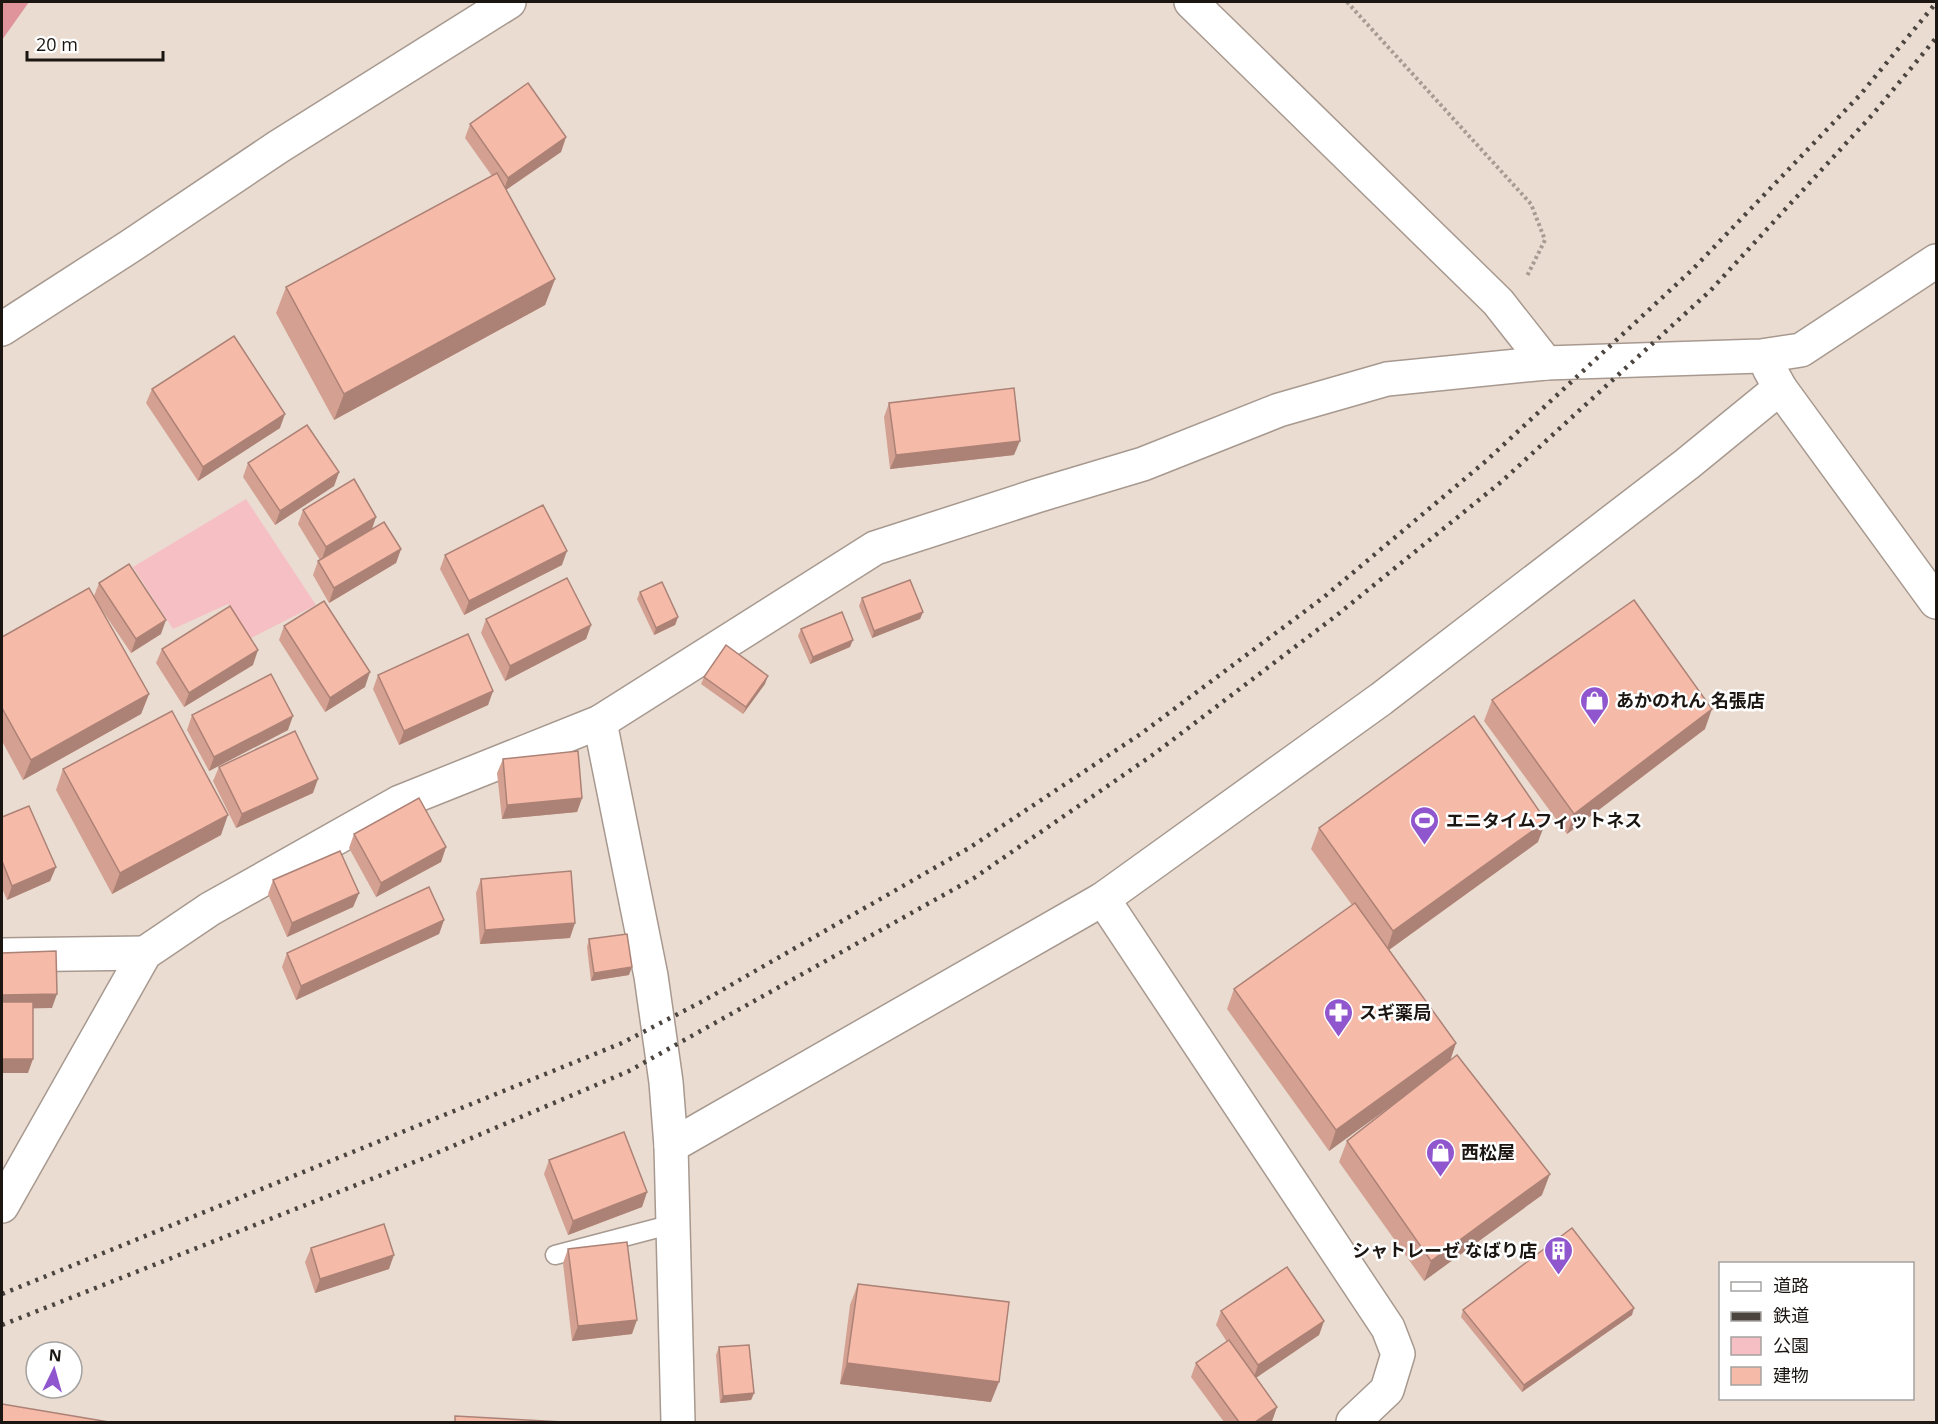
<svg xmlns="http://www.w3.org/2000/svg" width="1938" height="1424" viewBox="0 0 1938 1424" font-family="'Open Sans','Noto Sans JP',sans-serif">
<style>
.green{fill:#f6bfc3}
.forest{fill:#df939a}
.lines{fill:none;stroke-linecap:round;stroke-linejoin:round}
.service-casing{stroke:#a7998f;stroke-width:21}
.minor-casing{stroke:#a7998f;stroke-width:36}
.path{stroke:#a79c93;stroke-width:4;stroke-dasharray:3 3;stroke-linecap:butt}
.service{stroke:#fff;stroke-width:18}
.minor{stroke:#fff;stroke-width:33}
.rail{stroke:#4b443f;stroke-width:4.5;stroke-dasharray:3 6;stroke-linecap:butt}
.wall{fill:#d4a091}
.shaded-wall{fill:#ac8276}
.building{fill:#f6baa9;stroke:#ac8276;stroke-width:1.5}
.labels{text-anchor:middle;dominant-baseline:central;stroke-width:5;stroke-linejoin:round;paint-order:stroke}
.poi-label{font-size:18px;font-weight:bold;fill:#1b1612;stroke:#fff;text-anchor:start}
</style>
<rect width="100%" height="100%" fill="#eadcd1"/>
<polygon class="green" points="246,499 316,605 247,640 228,604 173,629 133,567"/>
<polygon class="forest" points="2,2 29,2 2,40"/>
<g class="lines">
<defs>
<polyline id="service" points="555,1255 673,1224"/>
<g id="minor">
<polyline points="1191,2 1498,302 1546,363"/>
<polyline points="2,329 129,247 278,147 509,2"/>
<polyline points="1769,368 1780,388 1936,602"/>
<polyline points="600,722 651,976 666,1082 671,1146 678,1422"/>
<polyline points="2,955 145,953"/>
<polyline points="671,1146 1103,899"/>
<polyline points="2,1206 145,953 210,909 400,802 600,722 875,548 1036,496 1143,464 1279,410 1387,379 1546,363 1761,356 1801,350 1936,261"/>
<polyline points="1353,1422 1387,1390 1398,1354 1388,1328 1103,899 1381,699 1687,464 1780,388"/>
</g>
</defs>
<use href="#service" class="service-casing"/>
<use href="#minor" class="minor-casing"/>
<polyline class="path" points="1347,2 1531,204 1545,240 1527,276"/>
<use href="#service" class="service"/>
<use href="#minor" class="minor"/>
<g class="rail">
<polyline points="2,1294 622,1043 703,1001 969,848 1142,733 1324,597 1486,461 1693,269 1860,95 1936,3"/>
<polyline points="2,1325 427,1157 629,1071 974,878 1154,754 1337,615 1501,482 1710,291 1873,114 1936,38"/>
</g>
</g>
<g class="wall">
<polygon points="470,124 566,137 561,152 506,190 555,279 545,305 334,420 276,313 286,287 492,176 465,138"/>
<polygon points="152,389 280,428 198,481 146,403"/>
<polygon points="889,403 1014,455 890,469 884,417"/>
<polygon points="248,463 339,472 334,486 275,525 243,477"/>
<polygon points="303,510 376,517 372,529 401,549 396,563 329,603 313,575 318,561 320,560 298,524"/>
<polygon points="445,555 562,565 464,615 440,569"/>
<polygon points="99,583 161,634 131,653 100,607 149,694 141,714 23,780 2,741 2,637 94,596"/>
<polygon points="640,592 678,617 675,625 654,635 637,599"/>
<polygon points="862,598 923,612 920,619 872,638 859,606"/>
<polygon points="486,619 591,625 586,639 505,681 481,633"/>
<polygon points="284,626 365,687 325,712 279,640"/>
<polygon points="801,629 850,647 810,664 798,636"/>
<polygon points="162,649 253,665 184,707 156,663"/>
<polygon points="378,675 493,691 488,705 399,745 373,689"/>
<polygon points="704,677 765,684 743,714 701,684"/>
<polygon points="1492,700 1705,729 1567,834 1484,721"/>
<polygon points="192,715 288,730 209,771 187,730"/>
<polygon points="503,759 582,798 577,812 502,819 497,773"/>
<polygon points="219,767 313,793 236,828 213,781"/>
<polygon points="63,769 221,835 112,894 56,790"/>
<polygon points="2,817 56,867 50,881 7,900 2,888"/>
<polygon points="1319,828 1538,842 1389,950 1456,1043 1450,1060 1542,1195 1424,1281 1339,1162 1347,1141 1404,1096 1329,1151 1227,1009 1234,989 1352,905 1311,849"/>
<polygon points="354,834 446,847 441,862 376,897 349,848"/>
<polygon points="481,879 570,938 480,944 476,893"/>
<polygon points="273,880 359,893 353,907 287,937 268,894"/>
<polygon points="444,920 439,934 296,1000 282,967 287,953"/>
<polygon points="589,939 629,975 591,981 587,947"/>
<polygon points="549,1160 647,1192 642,1207 568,1235 544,1174"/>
<polygon points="311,1248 389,1269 315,1293 305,1262"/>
<polygon points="568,1249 632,1334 572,1341 563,1263"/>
<polygon points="858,1284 991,1402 840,1384 850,1305"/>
<polygon points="1463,1310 1632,1315 1522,1392 1461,1317"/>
<polygon points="1221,1311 1324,1321 1319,1335 1256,1377 1277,1407 1272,1421 1269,1422 1224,1422 1191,1377 1196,1363 1227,1342 1216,1325"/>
<polygon points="719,1347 754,1393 751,1400 720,1403 716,1355"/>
</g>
<g class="shaded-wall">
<polygon points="566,137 561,152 503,192 508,178"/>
<polygon points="555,279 545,305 334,420 344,394"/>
<polygon points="285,414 280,428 198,481 203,467"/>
<polygon points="1020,441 1014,455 890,469 896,455"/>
<polygon points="339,472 334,486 275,525 280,511"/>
<polygon points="376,517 371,531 321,562 326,547"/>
<polygon points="401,549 396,563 329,603 334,588"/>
<polygon points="567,551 562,565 464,615 469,601"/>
<polygon points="923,612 920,619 872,638 874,631"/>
<polygon points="678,617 675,625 654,635 656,628"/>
<polygon points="166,620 161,634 131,653 136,639"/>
<polygon points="591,625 586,639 505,681 510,666"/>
<polygon points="853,640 850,647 810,664 813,657"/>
<polygon points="258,650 253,665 184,707 189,693"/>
<polygon points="370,672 365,687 325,712 330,698"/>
<polygon points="768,676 765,684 743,714 746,707"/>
<polygon points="493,691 488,705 399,745 404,731"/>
<polygon points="149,694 141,714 23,780 31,760"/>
<polygon points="1712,709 1705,729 1567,834 1574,814"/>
<polygon points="293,716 288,730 209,771 214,757"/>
<polygon points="318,779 313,793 236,828 242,814"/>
<polygon points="582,798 577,812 502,819 507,805"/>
<polygon points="228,815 221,835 112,894 120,873"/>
<polygon points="1546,821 1538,842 1386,952 1393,931"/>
<polygon points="446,847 441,862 376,897 381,883"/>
<polygon points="56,867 50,881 7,900 12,886"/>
<polygon points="359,893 353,907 287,937 292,923"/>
<polygon points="444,920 439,934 296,1000 301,986"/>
<polygon points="575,923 570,938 480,944 485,930"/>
<polygon points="632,967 629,975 591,981 594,973"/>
<polygon points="57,994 52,1008 2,1009 2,995"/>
<polygon points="1456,1043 1449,1064 1329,1151 1336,1130"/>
<polygon points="2,1059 33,1059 28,1073 2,1073"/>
<polygon points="1550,1174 1542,1195 1424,1281 1431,1261"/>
<polygon points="647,1192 642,1207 568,1235 573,1221"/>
<polygon points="394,1255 389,1269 315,1293 320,1279"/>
<polygon points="1634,1308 1632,1315 1522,1392 1524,1385"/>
<polygon points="637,1320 632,1334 572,1341 578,1326"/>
<polygon points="1324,1321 1319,1335 1253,1380 1258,1365"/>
<polygon points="847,1363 999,1382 991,1402 840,1384"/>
<polygon points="754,1393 751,1400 720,1403 723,1396"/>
<polygon points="1277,1407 1272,1421 1269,1422 1255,1422"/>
</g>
<g class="building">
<polygon points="528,83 566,137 508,178 470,124"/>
<polygon points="497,173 555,279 344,394 286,287"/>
<polygon points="234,336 285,414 203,467 152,389"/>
<polygon points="1014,388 1020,441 896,455 889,403"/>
<polygon points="307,425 339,472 280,511 248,463"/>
<polygon points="354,479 376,517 326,547 303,510"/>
<polygon points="543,505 567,551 469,601 445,555"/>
<polygon points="384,522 401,549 334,588 318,561"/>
<polygon points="129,564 166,620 136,639 99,583"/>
<polygon points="567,578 591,625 510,666 486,619"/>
<polygon points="910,580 923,612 874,631 862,598"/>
<polygon points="662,582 678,617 656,628 640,592"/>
<polygon points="89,588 149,694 31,760 2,708 2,637"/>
<polygon points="1634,600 1712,709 1574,814 1492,700"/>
<polygon points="324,601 370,672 330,698 284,626"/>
<polygon points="230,606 258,650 189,693 162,649"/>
<polygon points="842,612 853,640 813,657 801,629"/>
<polygon points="468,634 493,691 404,731 378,675"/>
<polygon points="726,645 768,676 746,707 704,677"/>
<polygon points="271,674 293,716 214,757 192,715"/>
<polygon points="172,711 228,815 120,873 63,769"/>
<polygon points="1474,716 1546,821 1393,931 1319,828"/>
<polygon points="295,731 318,779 242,814 219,767"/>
<polygon points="578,751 582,798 507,805 503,759"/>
<polygon points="419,798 446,847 381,883 354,834"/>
<polygon points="29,806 56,867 12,886 2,861 2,817"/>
<polygon points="340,851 359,893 292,923 273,880"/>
<polygon points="571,871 575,923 485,930 481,879"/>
<polygon points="429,887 444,920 301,986 287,953"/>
<polygon points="1355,903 1456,1043 1336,1130 1234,989"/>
<polygon points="627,934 632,967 594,973 589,939"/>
<polygon points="56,951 57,994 2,995 2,953"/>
<rect x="2" y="1002" width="31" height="57"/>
<polygon points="1457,1055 1550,1174 1431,1261 1347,1141"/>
<polygon points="624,1132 647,1192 573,1221 549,1160"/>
<polygon points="384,1224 394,1255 320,1279 311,1248"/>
<polygon points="1572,1228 1634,1308 1524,1385 1463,1310"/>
<polygon points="627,1242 637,1320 578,1326 568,1249"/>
<polygon points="1287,1267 1324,1321 1258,1365 1221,1311"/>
<polygon points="858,1284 1009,1302 999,1382 847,1363"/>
<polygon points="1229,1340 1277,1407 1255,1422 1239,1422 1196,1363"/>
<polygon points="749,1345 754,1393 723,1396 719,1347"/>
<polygon points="2,1404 109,1422 2,1422"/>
<polygon points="455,1416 564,1422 455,1422"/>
</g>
<defs>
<symbol id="shop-pin" viewBox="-11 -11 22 30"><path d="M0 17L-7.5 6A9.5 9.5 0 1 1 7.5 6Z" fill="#9056ce" stroke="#fff"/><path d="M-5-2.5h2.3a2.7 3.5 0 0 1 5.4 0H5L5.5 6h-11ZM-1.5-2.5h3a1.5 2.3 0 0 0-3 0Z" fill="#fff"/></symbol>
<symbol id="stadium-pin" viewBox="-11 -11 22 30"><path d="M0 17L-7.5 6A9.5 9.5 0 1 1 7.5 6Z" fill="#9056ce" stroke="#fff"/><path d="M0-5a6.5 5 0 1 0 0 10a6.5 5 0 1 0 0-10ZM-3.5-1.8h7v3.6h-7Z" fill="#fff"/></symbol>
<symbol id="pharmacy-pin" viewBox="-11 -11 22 30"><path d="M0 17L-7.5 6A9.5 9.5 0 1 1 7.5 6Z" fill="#9056ce" stroke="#fff"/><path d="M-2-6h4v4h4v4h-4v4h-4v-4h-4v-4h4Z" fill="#fff"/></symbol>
<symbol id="building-pin" viewBox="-11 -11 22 30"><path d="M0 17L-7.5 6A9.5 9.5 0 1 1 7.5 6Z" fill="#9056ce" stroke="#fff"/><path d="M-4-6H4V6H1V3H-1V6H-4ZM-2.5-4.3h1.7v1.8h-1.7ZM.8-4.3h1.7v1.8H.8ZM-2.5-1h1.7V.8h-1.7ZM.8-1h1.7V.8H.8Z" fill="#fff"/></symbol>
</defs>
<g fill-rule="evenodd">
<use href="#shop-pin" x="1578" y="684" width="33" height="45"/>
<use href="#stadium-pin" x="1408" y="804" width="33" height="45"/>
<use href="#pharmacy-pin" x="1322" y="996" width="33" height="45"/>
<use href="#shop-pin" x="1424" y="1136" width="33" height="45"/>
<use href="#building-pin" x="1542" y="1234" width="33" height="45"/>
</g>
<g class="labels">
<g class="poi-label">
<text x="1616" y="700">あかのれん 名張店</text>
<text x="1446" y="820">エニタイムフィットネス</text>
<text x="1359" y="1012">スギ薬局</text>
<text x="1461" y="1152">西松屋</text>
<text x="1537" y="1250" text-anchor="end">シャトレーゼ なばり店</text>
</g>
</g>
<rect width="1938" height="1424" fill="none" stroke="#1b1612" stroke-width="6"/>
<rect x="1719" y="1262" width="195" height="138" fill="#ffffff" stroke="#a4a2a0" stroke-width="1.5"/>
<rect x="1731" y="1282" width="30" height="9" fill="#ffffff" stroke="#a4a2a0" stroke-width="1.5"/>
<text x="1773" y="1292" font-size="18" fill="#1b1612">道路</text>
<rect x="1731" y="1312" width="30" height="9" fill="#4b443f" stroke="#a4a2a0" stroke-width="1.5"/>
<text x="1773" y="1322" font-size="18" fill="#1b1612">鉄道</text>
<rect x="1731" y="1337" width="30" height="18" fill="#f6bfc3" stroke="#a4a2a0" stroke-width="1.5"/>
<text x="1773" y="1352" font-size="18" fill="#1b1612">公園</text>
<rect x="1731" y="1367" width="30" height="18" fill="#f6baa9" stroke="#a4a2a0" stroke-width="1.5"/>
<text x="1773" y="1382" font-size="18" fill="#1b1612">建物</text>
<g transform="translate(54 1370) rotate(5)"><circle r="28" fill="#ffffff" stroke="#a4a2a0" stroke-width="1.5"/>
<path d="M0-4.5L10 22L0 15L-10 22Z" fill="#9056ce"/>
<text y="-9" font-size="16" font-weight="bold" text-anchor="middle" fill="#1b1612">N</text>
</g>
<path d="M27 51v9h136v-9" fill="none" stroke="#1b1612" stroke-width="3"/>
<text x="36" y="51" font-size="18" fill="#1b1612" stroke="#ffffff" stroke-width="4.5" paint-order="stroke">20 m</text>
</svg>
